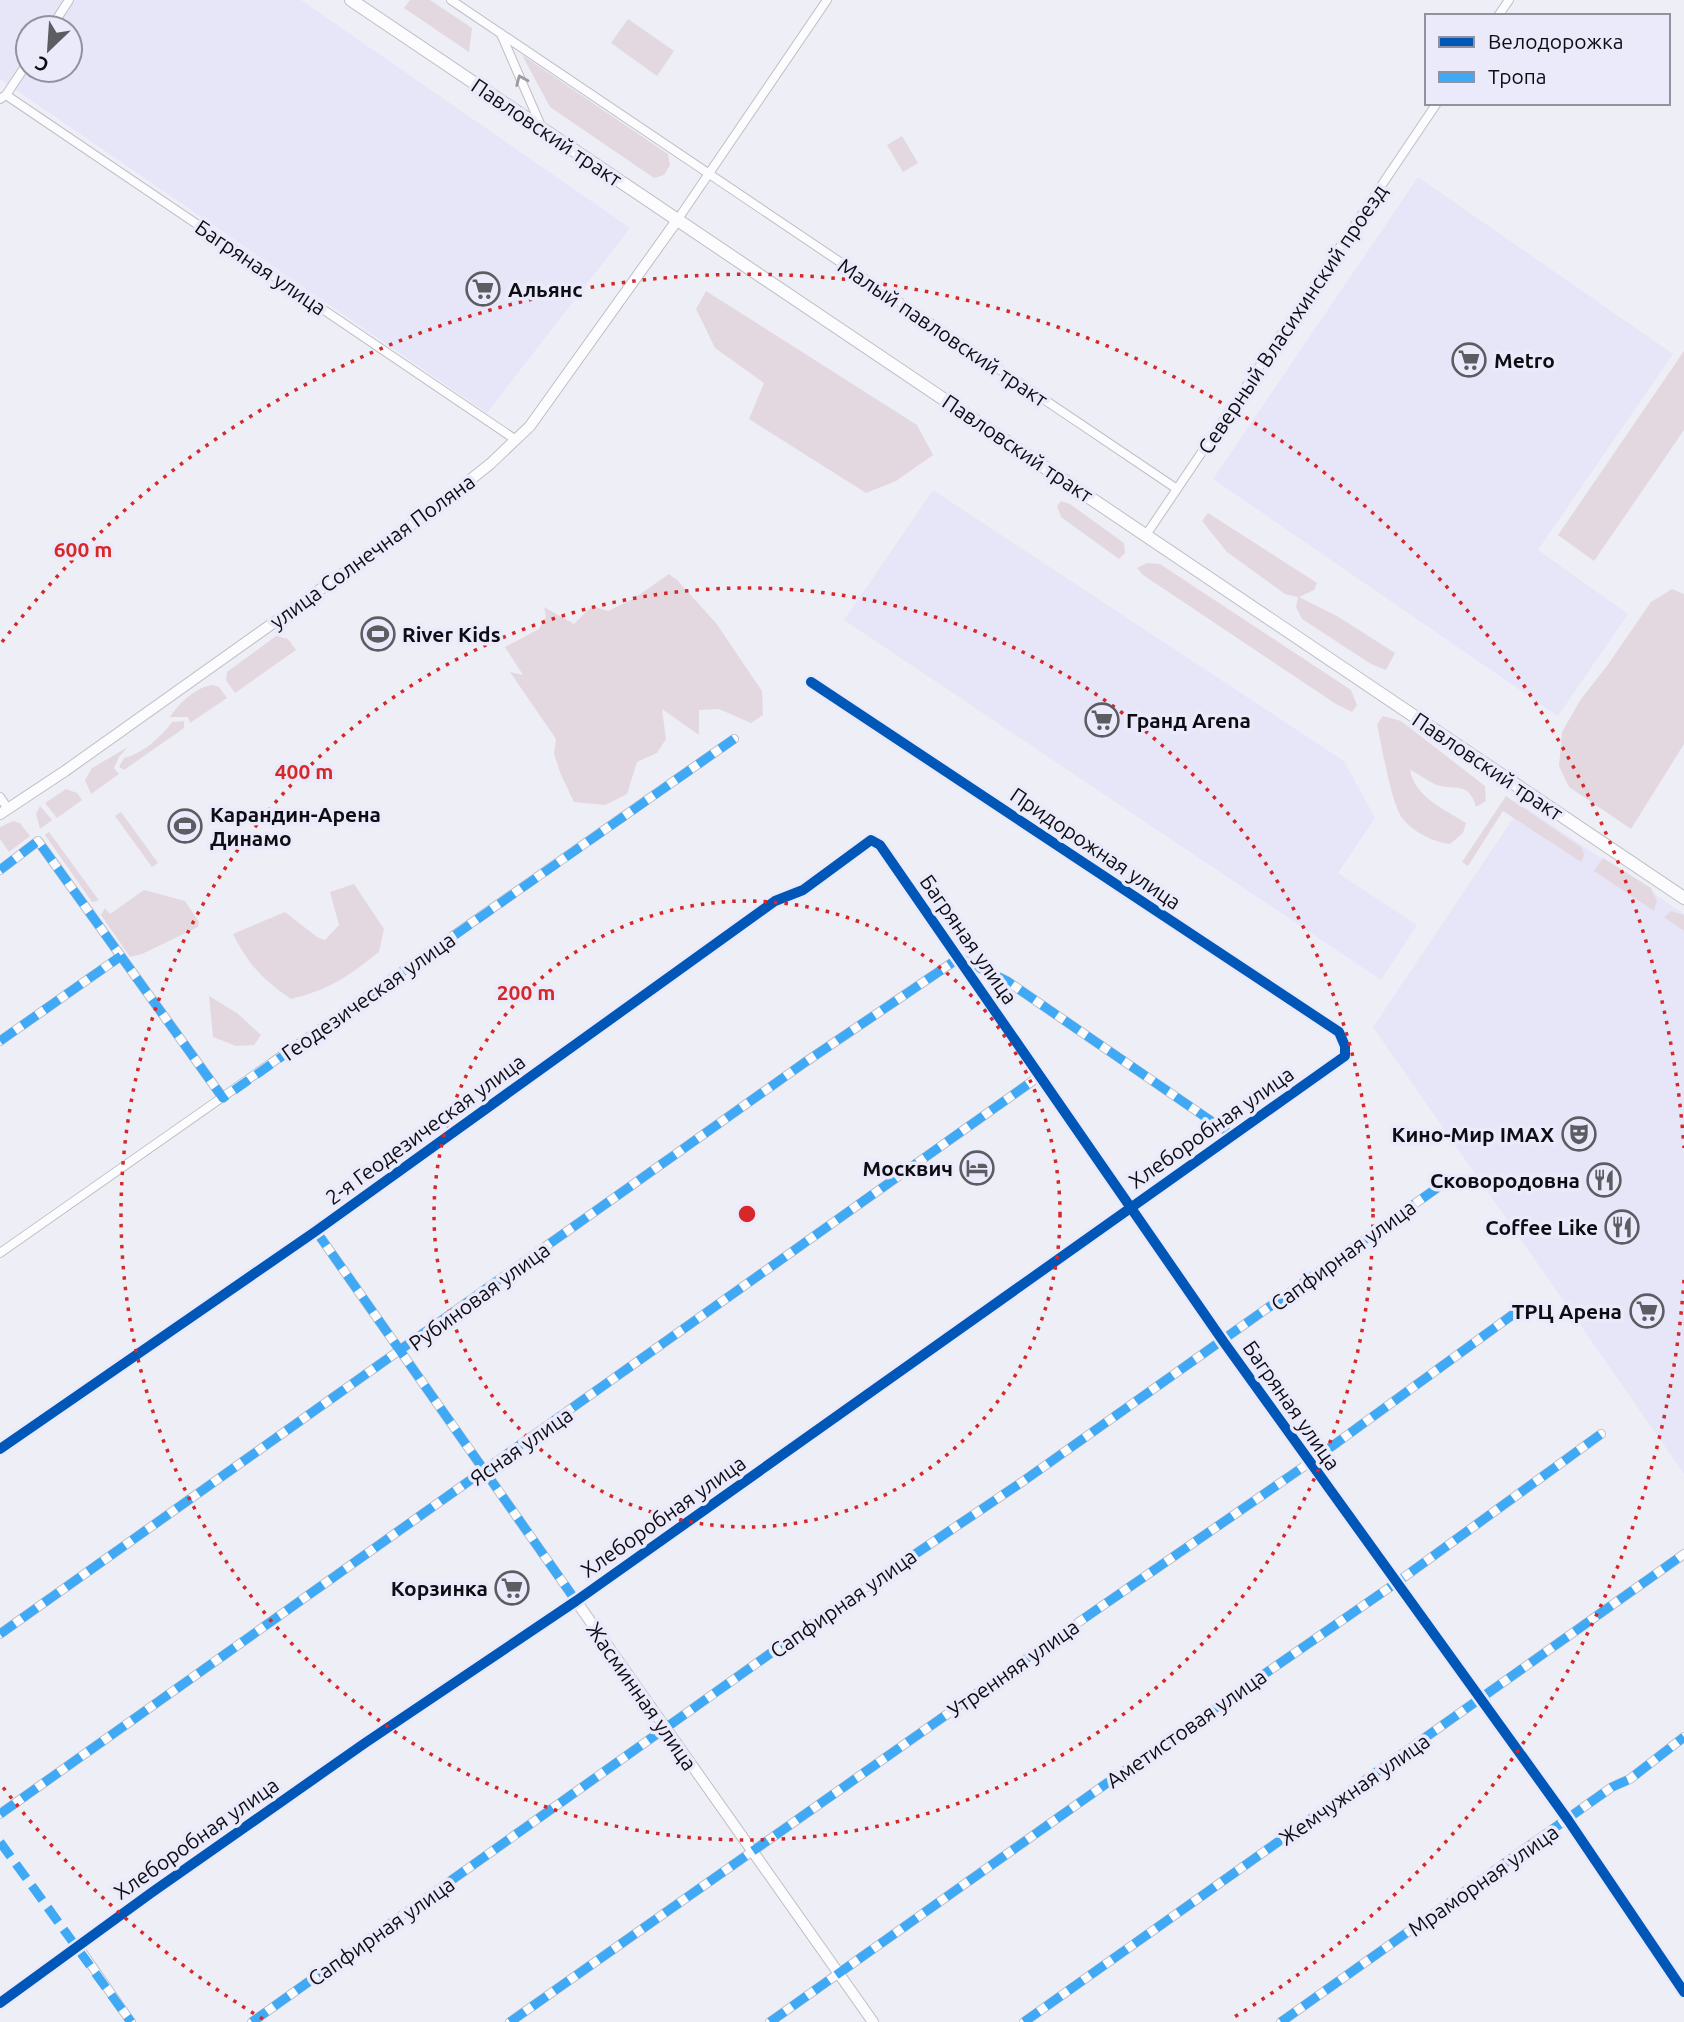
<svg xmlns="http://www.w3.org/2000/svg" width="1684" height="2022" viewBox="0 0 1684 2022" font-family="Ubuntu,sans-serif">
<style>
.built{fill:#e6e6f8;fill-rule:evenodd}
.green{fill:#e4d8e0}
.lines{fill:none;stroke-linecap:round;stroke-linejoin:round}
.minor-casing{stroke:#bebec5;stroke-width:10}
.tertiary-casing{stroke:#bebec5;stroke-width:12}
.primary-casing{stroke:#bebec5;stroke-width:14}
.minor{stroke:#fcfcfe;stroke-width:8}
.tertiary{stroke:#fcfcfe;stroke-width:10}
.primary{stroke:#fcfcfe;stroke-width:12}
.quiet{stroke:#3fa9f5;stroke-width:9;stroke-dasharray:18 9;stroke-linecap:butt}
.cycleway-casing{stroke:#eaeafb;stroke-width:15}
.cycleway{stroke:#0057b8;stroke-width:10}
.oneway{stroke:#9c9ca0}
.ring{fill:none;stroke:#d62828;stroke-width:3.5;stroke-dasharray:3.5 7}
.labels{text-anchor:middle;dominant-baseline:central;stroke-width:7;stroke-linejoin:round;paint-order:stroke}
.street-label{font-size:21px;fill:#0d0d13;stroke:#eaeafb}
.poi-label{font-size:21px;font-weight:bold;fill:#0d0d13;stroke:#eaeafb;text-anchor:end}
.centre{fill:#d62828;stroke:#eaeafb;stroke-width:3.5}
.ring-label{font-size:21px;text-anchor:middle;font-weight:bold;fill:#d62828;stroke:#eaeafb;stroke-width:7;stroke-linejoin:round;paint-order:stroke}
</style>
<rect width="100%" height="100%" fill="#eeeef7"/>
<g class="built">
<path d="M 0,0 L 301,0 L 630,228 L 487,413 L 0,79 ZM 28,28 L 70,28 L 70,70 L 28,70 Z"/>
<polygon points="1418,177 1673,354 1538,550 1628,614 1558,716 1213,479"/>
<polygon points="933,490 1344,761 1375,818 1338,873 1417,925 1381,980 844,620"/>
<polygon points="1522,805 1684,914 1684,1474 1373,1027"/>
</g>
<g class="green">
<polygon points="410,0 430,0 472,28 469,52 404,8"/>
<polygon points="628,19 674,51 657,76 611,43"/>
<polygon points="522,55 668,154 670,165 664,175 654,178 550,107"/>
<polygon points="902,136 918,163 903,172 887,145"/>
<polygon points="706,291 917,425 933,455 896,481 866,493 749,419 764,383 715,348 696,309"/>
<polygon points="1684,351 1684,430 1594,561 1558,535"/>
<polygon points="1061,501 1070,504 1124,543 1125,553 1119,559 1061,517 1057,506"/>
<polygon points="1208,513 1317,583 1314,590 1299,597 1337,616 1395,653 1386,670 1371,664 1302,619 1296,607 1298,597 1285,594 1227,552 1202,521"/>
<polygon points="1147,563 1160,564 1351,690 1357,705 1352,712 1336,704 1143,575 1137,568"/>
<polygon points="669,574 677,580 716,623 762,691 763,715 751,723 719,709 699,710 699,735 662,709 666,739 657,753 637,762 627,794 605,805 574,802 561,775 554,754 556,739 510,672 523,675 505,647 539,629 546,617 544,607 574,624 592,606 608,611 633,599"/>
<polygon points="1672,589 1684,594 1684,744 1631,829 1569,787 1559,766 1562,732 1581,699 1607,666 1651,602"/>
<polygon points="276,636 288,639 296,650 235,693 226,680 227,672"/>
<path d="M 213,685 L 219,687 L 227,698 L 190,723 L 188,717 L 170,717 C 178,704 197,686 213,685 Z"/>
<path d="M 1383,716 L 1401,721 L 1485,786 L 1486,801 L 1476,807 C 1469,783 1460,790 1441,786 C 1430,784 1420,774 1410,770 C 1415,797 1444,809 1466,823 L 1463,833 L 1450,844 C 1434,842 1414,833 1403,819 C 1392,807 1381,743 1377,724 Z"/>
<path d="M 184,721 L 184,728 L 124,770 L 119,767 L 124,758 C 143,753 160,738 172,722 Z"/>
<polygon points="128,747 119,757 114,768 119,774 91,794 85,780 92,768"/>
<polygon points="66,789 77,793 82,800 57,818 45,803"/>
<polygon points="1506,796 1582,848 1584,855 1581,862 1503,811 1468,866 1462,862"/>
<polygon points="40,806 52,820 40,829 36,814"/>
<polygon points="121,812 158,863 152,867 115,816"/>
<polygon points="13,821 20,823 30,836 9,852 0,839 0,827"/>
<polygon points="49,832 98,899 98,901 92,902 45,835"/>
<polygon points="1603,858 1651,888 1657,901 1654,911 1594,871"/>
<path d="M 354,884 L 384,929 L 379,952 C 347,977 331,989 291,999 C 262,979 249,965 233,934 L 285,912 L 317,937 L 325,940 L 339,925 L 330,892 Z"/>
<polygon points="144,890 185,901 199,922 198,927 142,954 130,957 101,915 105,908 110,914"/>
<polygon points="1671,911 1684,915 1684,931 1664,917"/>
<polygon points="209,996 237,1013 261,1035 254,1045 236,1046 213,1037"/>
</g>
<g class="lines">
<defs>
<g id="minor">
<polyline points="451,0 1177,489"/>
<polyline points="1498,16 1509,0"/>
<polyline points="51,28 69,0"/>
<polyline points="501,34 541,126"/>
<polyline points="6,95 516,440"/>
<polyline points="0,99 6,95 28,62"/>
<polyline points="678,219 827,0"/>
<polyline points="1146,535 1437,103"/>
<polyline points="0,797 8,809"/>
<polyline points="0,870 38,841 223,1098"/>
<polyline points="0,1041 121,956"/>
<polyline points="316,1231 576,1601 1345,1056 1345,1046 1339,1032 811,682"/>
<polyline points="0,1253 734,739"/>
<polyline points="0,1449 316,1231 775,901 803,890 871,840 880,845 1223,1341 1568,1820 1684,1992"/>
<polyline points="0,1634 804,1063 959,958 1007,981 1233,1136"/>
<polyline points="0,1814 1041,1075"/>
<polyline points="78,1946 131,2022"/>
<polyline points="252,2022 816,1621 1022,1482 1437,1188"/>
<polyline points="510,2022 1034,1653 1309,1463 1515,1313"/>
<polyline points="770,2022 1117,1776 1396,1583 1601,1434"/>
<polyline points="1024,2022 1684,1554"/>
<polyline points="1281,2022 1612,1787 1630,1779 1684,1737"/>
</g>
<g id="tertiary">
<polyline points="0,814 65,771 439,505 490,464 530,426 678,219"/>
<polyline points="0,2003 151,1893 365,1743 576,1601 873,2022"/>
</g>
<polyline id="primary" points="351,0 1684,898"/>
</defs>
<use href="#minor" class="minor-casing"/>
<use href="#tertiary" class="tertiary-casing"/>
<use href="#primary" class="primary-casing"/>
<use href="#minor" class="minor"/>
<use href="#tertiary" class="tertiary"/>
<use href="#primary" class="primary"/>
<g class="quiet">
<polyline points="0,870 38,841 223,1098 734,739"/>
<polyline points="0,1041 121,956"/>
<polyline points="316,1231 576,1601"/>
<polyline points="0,1634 804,1063 959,958 1007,981 1233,1136"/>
<polyline points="0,1814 1041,1075"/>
<polyline points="0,1842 131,2022"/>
<polyline points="252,2022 816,1621 1022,1482 1437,1188"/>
<polyline points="510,2022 1034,1653 1309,1463 1515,1313"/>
<polyline points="770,2022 1117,1776 1396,1583 1601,1434"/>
<polyline points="1024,2022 1684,1554"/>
<polyline points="1281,2022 1612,1787 1630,1779 1684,1737"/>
</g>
<defs>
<g id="cycleway">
<polyline points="0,1449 316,1231 775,901 803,890 871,840 880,845 1223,1341 1568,1820 1684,1992"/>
<polyline points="0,2003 151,1893 365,1743 576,1601 1345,1056 1345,1046 1339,1032 811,682"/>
</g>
</defs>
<use href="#cycleway" class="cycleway-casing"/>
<use href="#cycleway" class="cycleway"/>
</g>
<defs><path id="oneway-chevron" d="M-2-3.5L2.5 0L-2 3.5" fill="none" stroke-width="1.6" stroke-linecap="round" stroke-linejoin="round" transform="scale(1.75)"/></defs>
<use class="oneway" href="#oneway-chevron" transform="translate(521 80) rotate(-113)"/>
<g class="ring">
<circle cx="747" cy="1214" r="313"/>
<circle cx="747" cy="1214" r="626"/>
<path d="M1684 1280A939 939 0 0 1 1231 2019M263 2019A939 939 0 0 1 2 1786M2 642A939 939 0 0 1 1684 1148"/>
</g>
<defs>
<symbol id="supermarket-ring" viewBox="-11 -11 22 22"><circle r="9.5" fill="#eaeafb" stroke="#5c5c63" stroke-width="1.5"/><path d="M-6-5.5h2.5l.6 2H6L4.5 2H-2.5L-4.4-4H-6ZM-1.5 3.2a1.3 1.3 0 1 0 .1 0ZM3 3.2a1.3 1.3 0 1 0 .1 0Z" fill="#5c5c63"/></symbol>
<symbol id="stadium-ring" viewBox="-11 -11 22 22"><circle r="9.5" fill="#eaeafb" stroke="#5c5c63" stroke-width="1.5"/><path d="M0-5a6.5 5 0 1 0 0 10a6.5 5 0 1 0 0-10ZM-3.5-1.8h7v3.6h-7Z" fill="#5c5c63"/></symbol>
<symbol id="theatre-ring" viewBox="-11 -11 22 22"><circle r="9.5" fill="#eaeafb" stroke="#5c5c63" stroke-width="1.5"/><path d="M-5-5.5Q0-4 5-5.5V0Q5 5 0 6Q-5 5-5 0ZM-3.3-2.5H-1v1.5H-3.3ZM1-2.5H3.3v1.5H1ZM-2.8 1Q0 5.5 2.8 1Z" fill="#5c5c63"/></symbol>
<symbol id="hotel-ring" viewBox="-11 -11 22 22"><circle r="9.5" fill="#eaeafb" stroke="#5c5c63" stroke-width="1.5"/><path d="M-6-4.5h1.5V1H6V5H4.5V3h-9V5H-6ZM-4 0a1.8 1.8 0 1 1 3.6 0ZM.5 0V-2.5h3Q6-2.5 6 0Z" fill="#5c5c63"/></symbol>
<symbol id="restaurant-ring" viewBox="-11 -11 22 22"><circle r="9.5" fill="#eaeafb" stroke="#5c5c63" stroke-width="1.5"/><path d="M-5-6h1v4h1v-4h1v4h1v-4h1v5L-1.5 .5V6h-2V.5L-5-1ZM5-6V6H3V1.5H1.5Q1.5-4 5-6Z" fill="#5c5c63"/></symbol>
</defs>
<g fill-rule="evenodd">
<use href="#supermarket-ring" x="464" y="270" width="38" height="38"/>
<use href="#supermarket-ring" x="1450" y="341" width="38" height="38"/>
<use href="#stadium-ring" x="359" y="615" width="38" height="38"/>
<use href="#supermarket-ring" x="1083" y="701" width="38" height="38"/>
<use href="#stadium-ring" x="166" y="807" width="38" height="38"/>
<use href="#theatre-ring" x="1560" y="1115" width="38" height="38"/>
<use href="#hotel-ring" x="958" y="1149" width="38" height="38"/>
<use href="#restaurant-ring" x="1585" y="1161" width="38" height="38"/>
<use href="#restaurant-ring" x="1603" y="1208" width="38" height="38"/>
<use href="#supermarket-ring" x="1628" y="1292" width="38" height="38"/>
<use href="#supermarket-ring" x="493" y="1569" width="38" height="38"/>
</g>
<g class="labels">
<g class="street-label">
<text transform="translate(547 132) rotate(34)">Павловский тракт</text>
<text transform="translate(261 267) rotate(34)">Багряная улица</text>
<text transform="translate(1292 319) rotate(-56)">Северный Власихинский проезд</text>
<text transform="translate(943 332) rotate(34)">Малый павловский тракт</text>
<text transform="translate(1018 448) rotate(34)">Павловский тракт</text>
<text transform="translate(372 551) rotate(-36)">улица Солнечная Поляна</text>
<text transform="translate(1488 766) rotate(34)">Павловский тракт</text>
<text transform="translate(1096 848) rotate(34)">Придорожная улица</text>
<text transform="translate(969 939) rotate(55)">Багряная улица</text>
<text transform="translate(368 996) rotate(-35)">Геодезическая улица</text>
<text transform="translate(1211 1127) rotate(-35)">Хлеборобная улица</text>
<text transform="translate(425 1129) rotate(-36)">2-я Геодезическая улица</text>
<text transform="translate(1343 1255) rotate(-36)">Сапфирная улица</text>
<text transform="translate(479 1296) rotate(-36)">Рубиновая улица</text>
<text transform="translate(1292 1405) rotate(55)">Багряная улица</text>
<text transform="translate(521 1446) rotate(-35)">Ясная улица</text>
<text transform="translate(663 1516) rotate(-35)">Хлеборобная улица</text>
<text transform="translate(843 1603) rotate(-35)">Сапфирная улица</text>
<text transform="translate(1013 1668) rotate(-35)">Утренняя улица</text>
<text transform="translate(642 1696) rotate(55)">Жасминная улица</text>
<text transform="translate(1186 1728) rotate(-35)">Аметистовая улица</text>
<text transform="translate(1354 1789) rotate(-35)">Жемчужная улица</text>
<text transform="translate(196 1838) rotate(-35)">Хлеборобная улица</text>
<text transform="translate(1483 1880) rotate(-35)">Мраморная улица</text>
<text transform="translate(381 1931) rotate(-35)">Сапфирная улица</text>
</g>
<g class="poi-label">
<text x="508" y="289" text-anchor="start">Альянс</text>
<text x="1494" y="360" text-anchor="start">Metro</text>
<text x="402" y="634" text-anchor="start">River Kids</text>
<text x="1126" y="720" text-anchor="start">Гранд Arena</text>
<text x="210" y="814" text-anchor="start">Карандин-Арена<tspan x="210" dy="24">Динамо</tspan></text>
<text x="1554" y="1134">Кино-Мир IMAX</text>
<text x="953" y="1168">Москвич</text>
<text x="1580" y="1180">Сковородовна</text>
<text x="1598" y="1227">Coffee Like</text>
<text x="1622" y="1311">ТРЦ Арена</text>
<text x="488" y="1588">Корзинка</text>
</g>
</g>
<circle cx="747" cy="1214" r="10" class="centre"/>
<g class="ring-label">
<text x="83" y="557">600 m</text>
<text x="304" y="779">400 m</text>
<text x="526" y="1000">200 m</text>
</g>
<rect x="1425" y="14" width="245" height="91" fill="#eaeafb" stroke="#92929e" stroke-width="2"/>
<rect x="1439" y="37" width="35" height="10" fill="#0057b8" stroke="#92929e" stroke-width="2"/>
<text x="1488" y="49" font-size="21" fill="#0d0d13">Велодорожка</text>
<rect x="1439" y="72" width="35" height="10" fill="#3fa9f5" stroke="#92929e" stroke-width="2"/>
<text x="1488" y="84" font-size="21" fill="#0d0d13">Тропа</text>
<g transform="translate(49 49) rotate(205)"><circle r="33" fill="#eaeafb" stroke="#92929e" stroke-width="2"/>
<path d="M0-5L12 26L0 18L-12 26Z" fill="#5c5c63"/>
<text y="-10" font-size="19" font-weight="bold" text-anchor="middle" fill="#0d0d13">С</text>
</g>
</svg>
